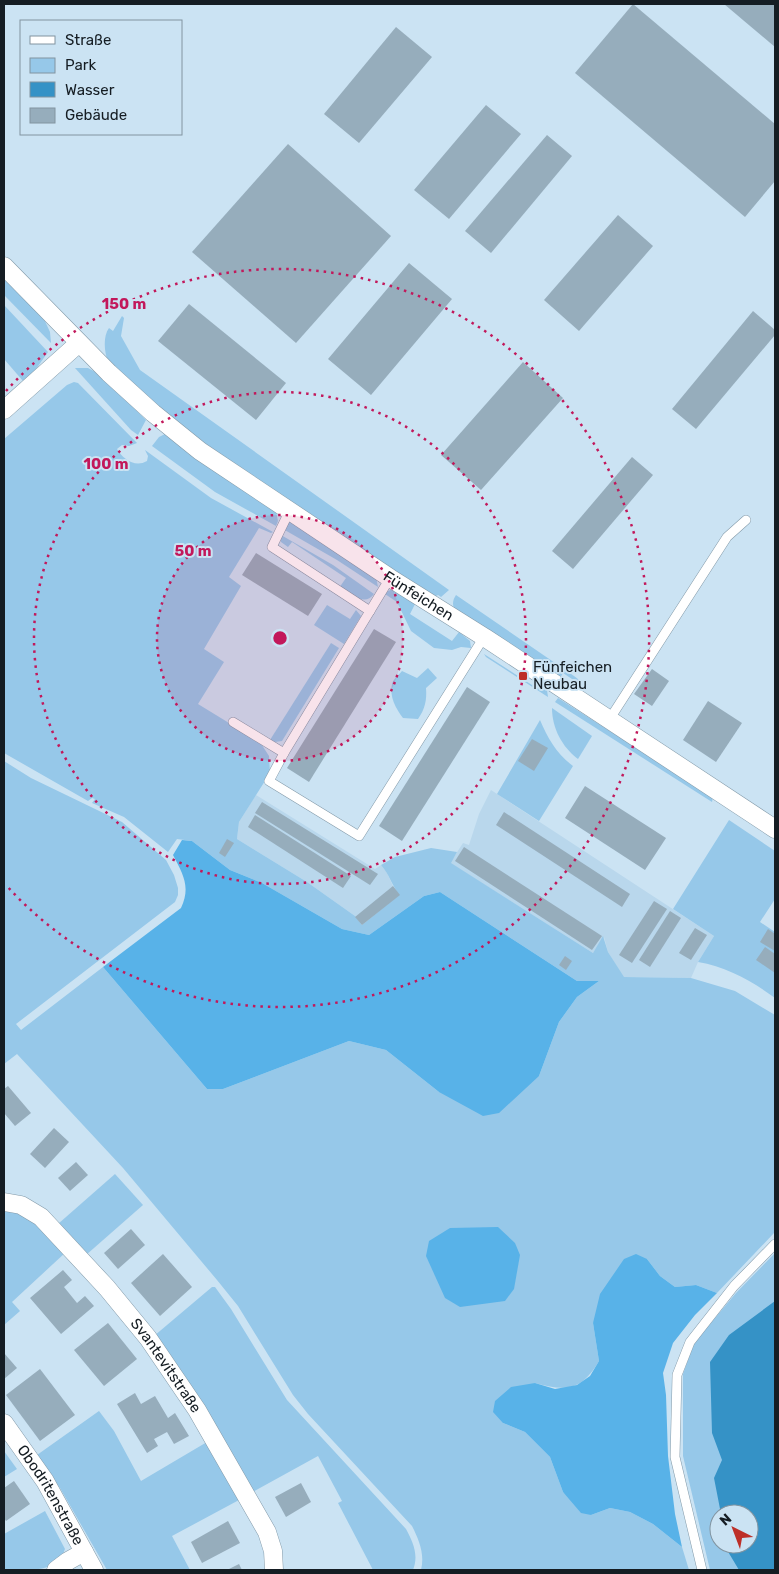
<svg xmlns="http://www.w3.org/2000/svg" width="779" height="1574" viewBox="0 0 779 1574" font-family="Rubik,sans-serif">
<style>
.built{fill:#b9d7ec}
.green{fill:#96c8e9}
.forest{fill:#58b2e8}
.water{fill:#3592c6}
.building{fill:#96adbc}
.lines{fill:none;stroke-linecap:round;stroke-linejoin:round}
.service-casing{stroke:#839aa9;stroke-width:10}
.minor-casing{stroke:#839aa9;stroke-width:19}
.service{stroke:#fff;stroke-width:9}
.minor{stroke:#fff;stroke-width:18}
.ring{fill:none;stroke:#c2185b;stroke-width:2.5;stroke-dasharray:2.5 5}
.poi-dot{fill:#bd2f28;stroke:#cbe3f3;stroke-width:2}
.labels{text-anchor:middle;dominant-baseline:central;stroke-width:4;stroke-linejoin:round;paint-order:stroke}
.street-label{font-size:15px;fill:#151d23;stroke:#cbe3f3}
.poi-label{font-size:15px;fill:#151d23;stroke:#cbe3f3;text-anchor:start}
.centre{fill:#c2185b;stroke:#cbe3f3;stroke-width:2.5}
.ring-label{font-size:15px;text-anchor:middle;font-weight:bold;fill:#c2185b;stroke:#cbe3f3;stroke-width:4;stroke-linejoin:round;paint-order:stroke}
</style>
<rect width="100%" height="100%" fill="#cbe3f3"/>
<g class="built">
<polygon points="491,790 714,936 698,962 691,978 623,977 608,952 604,937 593,953 450,863 463,843 469,845 479,814"/>
<polygon points="256,795 375,869 381,865 386,871 393,886 400,895 362,925 355,916 307,882 237,839 239,822"/>
</g>
<g class="green">
<polygon points="4,278 44,319 50,332 51,343 4,295"/>
<polygon points="4,305 48,352 36,369 23,381 4,359"/>
<path d="M 122,316 L 124,318 L 121,336 L 140,370 L 449,590 L 441,597 L 438,595 L 434,597 L 206,444 L 157,406 L 108,361 C 104,352 103,336 109,328 L 113,331 Z"/>
<polygon points="75,368 88,368 99,374 146,420 138,435 131,430"/>
<path d="M 74,382 L 78,383 L 137,443 L 129,446 L 122,445 L 117,449 C 123,459 135,468 147,461 L 148,456 L 145,450 L 211,498 L 273,532 L 271,533 L 259,528 L 229,577 L 241,586 L 204,649 L 224,662 L 198,704 L 260,742 L 269,756 L 270,773 L 239,822 L 237,839 L 307,882 L 355,916 L 362,925 L 399,895 C 392,885 389,874 381,865 L 395,857 L 431,848 L 457,852 L 451,863 L 593,953 L 603,936 L 608,952 L 624,977 L 691,978 L 735,991 L 775,1015 L 775,1230 L 774,1233 L 717,1293 L 696,1285 L 675,1287 L 660,1276 L 647,1259 L 593,1323 L 599,1361 C 582,1390 567,1392 535,1383 L 503,1423 L 525,1432 L 550,1457 L 563,1492 L 591,1515 L 610,1508 L 630,1512 L 653,1524 L 682,1547 L 689,1570 L 421,1570 C 425,1554 419,1540 412,1526 L 308,1414 L 293,1395 L 238,1306 L 217,1280 L 123,1168 L 17,1054 L 4,1064 L 4,761 L 31,778 L 122,822 L 166,860 L 174,875 L 178,888 L 178,895 L 175,902 L 16,1024 L 21,1030 L 103,967 L 207,1089 L 223,1089 L 349,1041 L 386,1050 L 439,1092 L 539,1076 L 559,1022 L 577,997 L 599,981 L 577,981 L 440,892 L 424,896 L 369,935 L 342,929 L 262,883 L 230,870 L 192,841 L 177,839 L 168,852 L 124,817 L 92,803 L 95,799 L 92,798 L 88,801 L 4,753 L 4,439 L 67,385 Z"/>
<polygon points="165,434 195,458 276,511 278,521 276,526 215,492 152,446 159,437"/>
<polygon points="291,521 376,577 378,587 337,560 283,529 286,524"/>
<path d="M 281,535 L 333,565 L 374,594 C 365,607 350,594 339,588 L 346,578 L 292,542 L 288,547 L 281,542 Z"/>
<polygon points="393,589 415,604 410,614 452,641 459,632 470,641 471,648 461,647 452,650 434,648 411,631 397,602 385,594 388,591"/>
<path d="M 456,595 L 574,676 L 587,686 L 581,685 L 563,673 L 560,678 L 456,611 C 452,606 452,601 456,595 Z"/>
<polygon points="327,605 350,619 356,610 361,616 344,644 314,625"/>
<polygon points="331,643 339,648 282,741 275,742 270,740"/>
<polygon points="484,654 532,685 536,682 547,690 548,697 486,657"/>
<path d="M 428,668 L 437,678 L 426,688 C 427,700 425,709 418,719 L 403,718 C 396,709 389,696 392,684 C 393,679 399,675 402,671 L 417,678 Z"/>
<polygon points="558,698 713,797 712,802 555,702"/>
<path d="M 552,708 L 592,736 L 578,759 C 562,747 552,728 552,708 Z"/>
<path d="M 540,720 C 548,739 557,754 573,766 L 539,821 L 497,794 Z"/>
<path d="M 729,820 L 775,851 L 775,899 L 760,922 L 775,932 L 775,998 C 752,981 727,967 698,962 L 714,936 L 673,909 Z"/>
<polygon points="115,1174 143,1205 86,1255 58,1224"/>
<polygon points="4,1207 36,1221 66,1252 12,1302 20,1311 4,1325"/>
<polygon points="775,1253 775,1321 722,1460 735,1514 719,1514 719,1544 741,1544 754,1570 710,1570 683,1456 683,1374 694,1343 736,1293"/>
<path d="M 212,1287 L 215,1287 L 231,1309 L 287,1400 L 406,1529 C 413,1542 419,1555 413,1570 L 373,1570 L 338,1503 L 342,1501 L 318,1456 L 251,1493 L 154,1336 Z"/>
<polygon points="99,1411 114,1431 141,1481 207,1442 239,1500 172,1536 190,1570 107,1570 60,1488 37,1455"/>
<polygon points="4,1451 17,1469 4,1477"/>
<path d="M 45,1511 L 65,1549 C 57,1574 27,1570 4,1570 L 4,1534 Z"/>
</g>
<g class="forest">
<path d="M 182,840 L 192,841 L 230,870 L 262,883 L 342,929 L 369,935 L 424,896 L 440,892 L 577,981 L 599,981 L 577,997 L 559,1022 L 539,1076 L 499,1113 L 483,1116 L 439,1092 L 386,1050 L 349,1041 L 223,1089 L 207,1089 L 103,967 L 181,908 C 191,887 183,874 173,855 Z"/>
<polygon points="498,1227 515,1243 520,1255 514,1289 505,1301 460,1307 445,1298 426,1256 429,1241 450,1228"/>
<polygon points="636,1254 647,1259 660,1276 675,1287 696,1285 717,1293 695,1315 673,1343 663,1373 666,1395 668,1456 675,1514 682,1547 653,1524 630,1512 610,1508 591,1515 581,1513 563,1492 550,1457 525,1432 503,1423 493,1412 495,1401 511,1387 535,1383 555,1389 577,1385 590,1376 599,1361 593,1323 600,1294 624,1259"/>
</g>
<polygon class="water" points="775,1301 775,1570 739,1570 727,1550 726,1544 749,1544 749,1514 721,1514 714,1478 722,1460 712,1433 710,1362 729,1335"/>
<g class="building">
<polygon points="633,4 775,124 775,181 745,217 575,73"/>
<polygon points="724,4 775,4 775,47"/>
<polygon points="396,27 432,57 359,143 324,114"/>
<polygon points="486,105 521,134 449,219 414,190"/>
<polygon points="547,135 572,156 491,253 465,231"/>
<polygon points="288,144 391,236 296,343 192,252"/>
<polygon points="618,215 653,246 579,331 544,300"/>
<polygon points="409,263 452,299 371,395 328,359"/>
<polygon points="189,304 286,383 256,420 158,341"/>
<polygon points="753,311 775,330 775,335 696,429 672,409"/>
<polygon points="523,362 563,398 481,490 441,455"/>
<polygon points="632,457 653,475 573,569 552,551"/>
<polygon points="256,553 322,594 308,616 242,575"/>
<polygon points="374,629 396,642 309,782 287,768"/>
<polygon points="652,669 669,681 652,706 634,694"/>
<polygon points="467,687 490,702 402,841 379,826"/>
<polygon points="708,701 742,723 716,762 683,740"/>
<polygon points="532,739 548,748 534,771 518,761"/>
<polygon points="585,786 666,838 645,870 565,818"/>
<polygon points="262,802 378,874 370,885 255,813"/>
<polygon points="504,812 630,894 622,907 496,825"/>
<polygon points="255,815 351,876 343,888 248,827"/>
<polygon points="227,839 234,843 225,857 219,853"/>
<polygon points="464,847 602,936 592,950 455,861"/>
<polygon points="393,886 400,895 362,925 355,917"/>
<polygon points="654,901 667,909 632,963 619,955"/>
<polygon points="670,911 681,918 650,967 639,960"/>
<polygon points="695,928 707,935 691,960 679,953"/>
<polygon points="768,929 775,934 775,951 760,942"/>
<polygon points="765,947 775,954 775,973 756,960"/>
<polygon points="565,956 572,961 566,970 559,965"/>
<polygon points="8,1086 31,1113 15,1126 4,1113 4,1089"/>
<polygon points="54,1128 69,1142 45,1168 30,1154"/>
<polygon points="76,1162 88,1175 70,1191 58,1178"/>
<polygon points="131,1229 145,1245 118,1269 104,1253"/>
<polygon points="163,1254 192,1287 160,1316 131,1283"/>
<polygon points="63,1270 72,1280 64,1287 77,1303 85,1296 94,1306 61,1334 30,1298"/>
<polygon points="108,1323 137,1359 104,1386 74,1350"/>
<polygon points="4,1353 17,1368 4,1379"/>
<polygon points="40,1369 75,1415 40,1441 6,1395"/>
<polygon points="135,1393 141,1404 155,1396 168,1418 175,1413 189,1436 174,1444 167,1432 154,1439 158,1446 147,1453 117,1404"/>
<polygon points="14,1481 30,1504 6,1521 4,1518 4,1488"/>
<polygon points="301,1483 311,1502 286,1517 275,1497"/>
<polygon points="228,1521 240,1543 202,1563 191,1542"/>
<polygon points="239,1564 242,1570 227,1570"/>
</g>
<g class="lines">
<defs>
<g id="service">
<polyline points="290,510 272,547 370,611"/>
<polyline points="390,578 284,753 269,781 359,836 484,637"/>
<polyline points="609,720 727,537 746,520"/>
<polyline points="233,722 284,753"/>
<polyline points="702,1570 675,1457 677,1375 690,1342 734,1286 775,1244"/>
</g>
<g id="minor">
<path id="s1" d="M 4,266 L 109,373 L 153,413 L 200,451 L 390,578 L 484,637 L 775,829"/>
<polyline points="4,410 79,343"/>
<path id="s2" d="M 4,1202 L 21,1205 L 41,1217 L 107,1288 L 148,1338 L 197,1410 L 267,1532 L 273,1551 L 274,1570"/>
<path id="s3" d="M 4,1423 L 45,1481 L 94,1570"/>
<polyline points="56,1570 68,1561 84,1552"/>
</g>
</defs>
<use href="#service" class="service-casing"/>
<use href="#minor" class="minor-casing"/>
<use href="#service" class="service"/>
<use href="#minor" class="minor"/>
</g>
<circle cx="280" cy="638" r="123" fill="#c2185b" fill-opacity=".12"/>
<g class="ring">
<circle cx="280" cy="638" r="123"/>
<circle cx="280" cy="638" r="246"/>
<path d="M6 391A369 369 0 1 1 6 885"/>
</g>
<rect class="poi-dot" x="518" y="671" width="10" height="10" rx="2.5"/>
<g class="labels">
<g class="street-label">
<text stroke="none"><textPath href="#s1" startOffset="532">Fünfeichen</textPath></text>
<text stroke="none"><textPath href="#s2" startOffset="235">Svantevitstraße</textPath></text>
<text stroke="none"><textPath href="#s3" startOffset="86">Obodritenstraße</textPath></text>
</g>
<g class="poi-label">
<text x="533" y="667">Fünfeichen<tspan x="533" dy="17">Neubau</tspan></text>
</g>
</g>
<circle cx="280" cy="638" r="8" class="centre"/>
<g class="ring-label">
<text x="124" y="309">150 m</text>
<text x="106" y="469">100 m</text>
<text x="193" y="556">50 m</text>
</g>
<rect width="779" height="1574" fill="none" stroke="#151d23" stroke-width="10"/>
<rect x="20" y="20" width="162" height="115" fill="#cbe3f3" stroke="#8294a0"/>
<rect x="30" y="36" width="25" height="8" fill="#ffffff" stroke="#8294a0"/>
<text x="65" y="45" font-size="15" fill="#151d23">Straße</text>
<rect x="30" y="58" width="25" height="15" fill="#96c8e9" stroke="#8294a0"/>
<text x="65" y="70" font-size="15" fill="#151d23">Park</text>
<rect x="30" y="82" width="25" height="15" fill="#3592c6" stroke="#8294a0"/>
<text x="65" y="95" font-size="15" fill="#151d23">Wasser</text>
<rect x="30" y="108" width="25" height="15" fill="#96adbc" stroke="#8294a0"/>
<text x="65" y="120" font-size="15" fill="#151d23">Gebäude</text>
<g transform="translate(734 1529) rotate(318)"><circle r="24" fill="#cbe3f3" stroke="#8294a0"/>
<path d="M0-4L9 19L0 12L-9 19Z" fill="#bd2f28"/>
<text y="-8" font-size="14" font-weight="bold" text-anchor="middle" fill="#151d23">N</text>
</g>
</svg>
